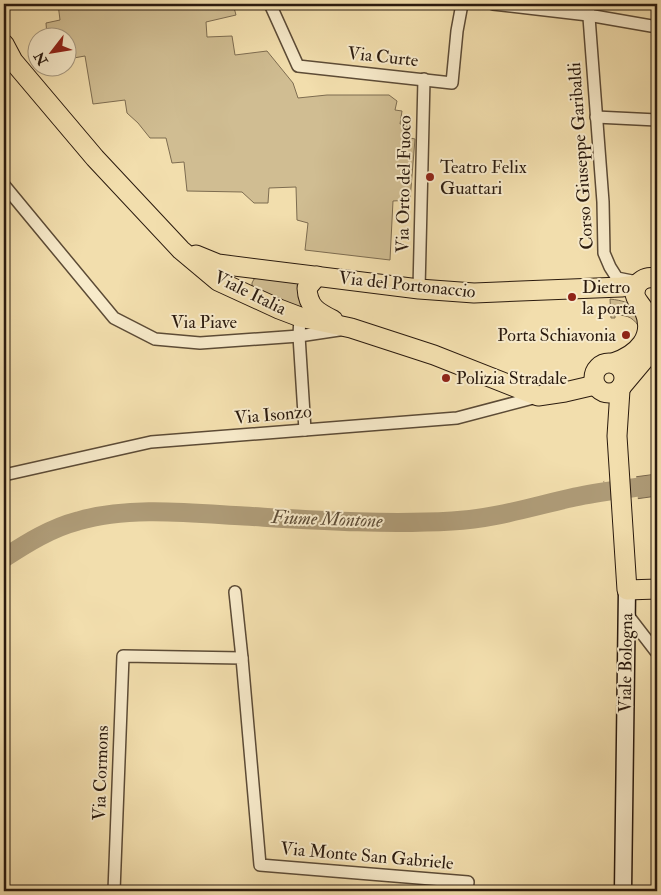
<svg xmlns="http://www.w3.org/2000/svg" width="661" height="895" viewBox="0 0 661 895" font-family="'IM FELL Double Pica',serif">
<style>
.green{fill:#d0bd92;stroke:#7d6c50}
.water{fill:#ae9b77;stroke:#79674d}
.pier{fill:#f2dead}
.lines{fill:none;stroke-linecap:round;stroke-linejoin:round}
.river{stroke:#ae9b77;stroke-width:19}
.street-casing{stroke:#5c4b36;stroke-width:14}
.secondary-casing{stroke:#2a1a0e;stroke-width:19}
.primary-casing{stroke:#2a1a0e;stroke-width:21}
.street{stroke:#f7eaca;stroke-width:11}
.secondary{stroke:#f7eaca;stroke-width:16}
.primary{stroke:#f2dead;stroke-width:19}
.poi-dot{fill:#8f2418;stroke:#f7eaca;stroke-width:2}
.labels{text-anchor:middle;dominant-baseline:central;stroke-width:4;stroke-linejoin:round;paint-order:stroke}
.street-label{font-size:18px;fill:#2a1a0e;stroke:#f7eaca}
.poi-label{font-size:18px;fill:#2a1a0e;stroke:#f7eaca;text-anchor:start}
.water-label{font-size:19px;font-style:italic;fill:#5f4e38;stroke:#f7eaca}
</style>
<rect width="100%" height="100%" fill="#f2dead"/>
<filter id="stains"><feTurbulence type="fractalNoise" baseFrequency=".004" numOctaves="4"/><feColorMatrix values="0 0 0 0 .2 0 0 0 0 .09 0 0 0 0 .02 0 0 0 .5 -.17"/></filter>
<radialGradient id="worn" r=".72"><stop offset=".6" stop-color="#630" stop-opacity="0"/><stop offset="1" stop-color="#630" stop-opacity=".3"/></radialGradient>
<g class="green">
<polygon points="58,4 233,4 236,15 206,22 207,37 232,36 235,55 267,51 293,83 298,98 327,95 389,95 397,101 395,110 402,111 400,124 407,125 406,137 415,139 410,200 393,201 390,260 305,250 308,223 297,220 296,187 269,188 268,203 254,203 242,192 187,191 184,162 172,163 166,138 150,138 138,123 127,113 125,100 93,104 85,56 68,59 68,38 47,37 46,23 60,20"/>
<polygon points="258,278 306,282 314,313 252,289 252,283 254,279"/>
<path d="M 610,299 C 635,302 636,307 641,330 C 634,318 629,315 615,315 L 615,318 L 611,318 Z"/>
</g>
<polygon class="water" points="657,474 657,496 607,503 604,481"/>
<polygon class="pier" points="636,474 638,501 606,505 604,479"/>
<g class="lines">
<path class="river" d="M 4,558 C 27,543 51,528 78,521 C 128,506 192,513 244,516 C 313,520 383,525 452,521 C 494,519 534,506 575,497 C 602,491 630,489 657,484"/>
<defs>
<g id="street">
<polyline points="270,4 298,66 452,83 457,31 462,4"/>
<polyline points="493,4 588,15 657,27"/>
<polyline points="588,4 603,202 604,253 610,267 617,278 632,281"/>
<polyline points="596,117 657,120"/>
<polyline points="4,185 114,318 155,339 200,343 299,336 339,330"/>
<polyline points="419,289 424,79"/>
<polyline points="300,317 299,336 305,430"/>
<polyline points="4,475 151,442 457,418 537,397"/>
<polyline points="235,592 242,658"/>
<polyline points="627,614 657,653"/>
<polyline points="114,891 123,656 242,658 260,865 468,882 467,891"/>
</g>
<polyline id="secondary" points="623,891 627,590"/>
<g id="primary">
<polyline points="4,44 13,61 95,158 181,250 218,281 279,309 300,317 351,328 434,355 538,396 565,392 595,385"/>
<polyline points="196,255 218,264 419,289 474,293 621,287 636,285"/>
<path d="M 317,276 L 307,288 C 308,307 317,312 333,320"/>
<circle cx="609" cy="378" r="15"/>
<path d="M 613,363 C 637,355 656,337 644,310 C 641,304 635,300 635,293 C 635,281 647,275 657,279"/>
<polyline points="622,386 648,355 653,343"/>
<polyline points="620,390 617,436 627,590 657,589"/>
</g>
</defs>
<use href="#street" class="street-casing"/>
<use href="#secondary" class="secondary-casing"/>
<use href="#primary" class="primary-casing"/>
<use href="#street" class="street"/>
<use href="#secondary" class="secondary"/>
<use href="#primary" class="primary"/>
</g>
<g class="poi-dot">
<circle cx="430" cy="177" r="5"/>
<circle cx="572" cy="297" r="5"/>
<circle cx="626" cy="335" r="5"/>
<circle cx="446" cy="378" r="5"/>
</g>
<g class="labels">
<g class="street-label">
<text transform="translate(383 57) rotate(6)">Via Curte</text>
<text transform="translate(581 156) rotate(-94)">Corso Giuseppe Garibaldi</text>
<text transform="translate(404 184) rotate(-89)">Via Orto del Fuoco</text>
<text transform="translate(407 285) rotate(6)">Via del Portonaccio</text>
<text transform="translate(250 293) rotate(26)">Viale Italia</text>
<text x="204" y="322">Via Piave</text>
<text transform="translate(273 415) rotate(-5)">Via Isonzo</text>
<text transform="translate(626 663) rotate(-89)">Viale Bologna</text>
<text transform="translate(101 773) rotate(-88)">Via Cormons</text>
<text transform="translate(367 856) rotate(5)">Via Monte San Gabriele</text>
</g>
<g class="poi-label">
<text x="440" y="167">Teatro Felix<tspan x="440" dy="21">Guattari</tspan></text>
<text x="582" y="287">Dietro<tspan x="582" dy="21">la porta</tspan></text>
<text x="616" y="335" text-anchor="end">Porta Schiavonia</text>
<text x="456" y="378">Polizia Stradale</text>
</g>
<g class="water-label">
<text transform="translate(327 519) rotate(2)">Fiume Montone</text>
</g>
</g>
<rect width="661" height="895" fill="none" stroke="#f2dead" stroke-width="20"/>
<rect x="5" y="5" width="651" height="885" fill="none" stroke="#2a1a0e" stroke-width="2.5"/>
<rect x="10" y="10" width="641" height="875" fill="none" stroke="#2a1a0e"/>
<g transform="translate(52 52) rotate(239)"><circle r="24" fill="#f7eaca" stroke="#a5977f"/>
<path d="M0-4L9 19L0 12L-9 19Z" fill="#8f2418"/>
<text y="-8" font-size="14" font-weight="bold" text-anchor="middle" fill="#2a1a0e">N</text>
</g>
<rect width="100%" height="100%" filter="url(#stains)"/>
<rect width="100%" height="100%" fill="url(#worn)"/>
</svg>
